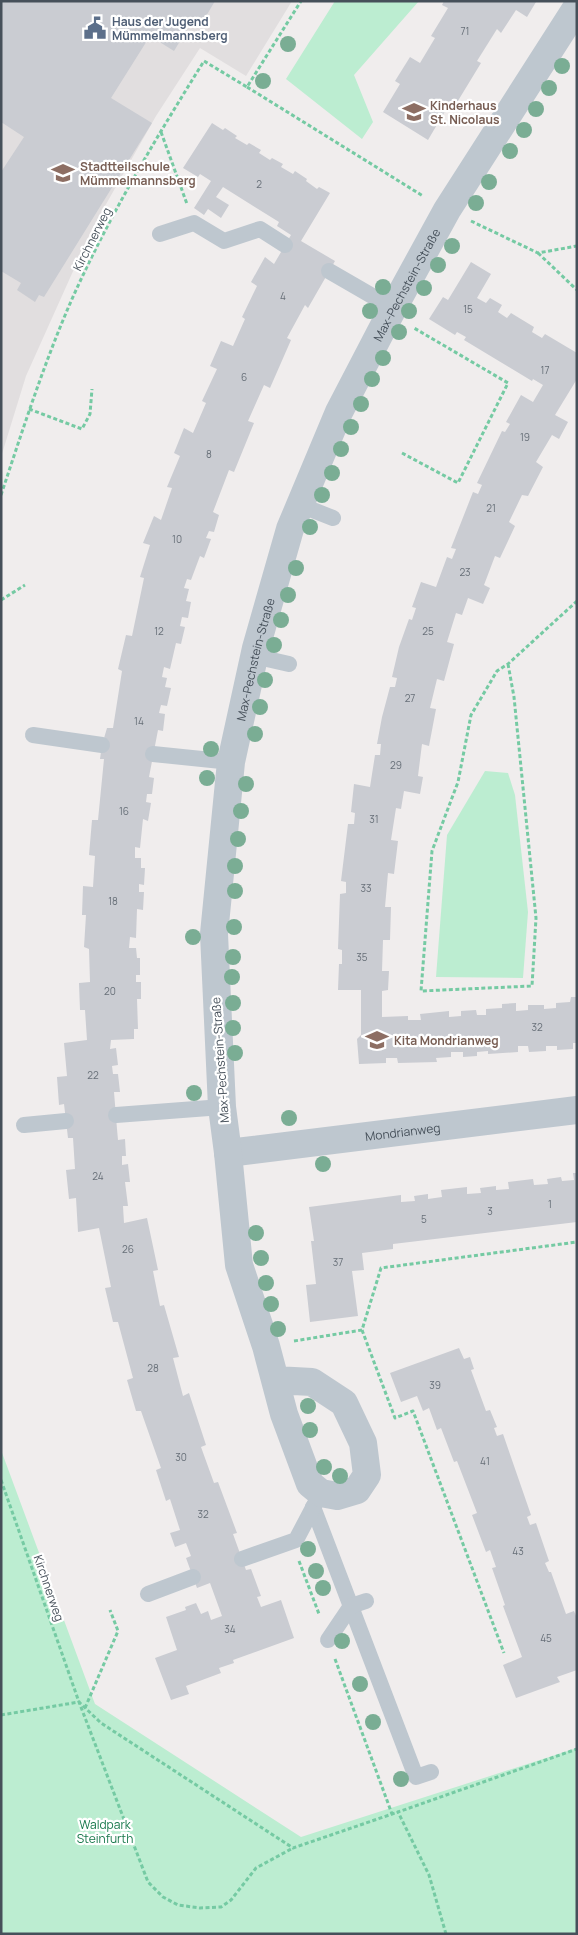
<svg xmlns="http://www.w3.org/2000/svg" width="578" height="1935" viewBox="0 0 578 1935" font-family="Manrope,sans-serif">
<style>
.education{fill:#e1dedf}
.green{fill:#bcedd1}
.building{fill:#caccd2}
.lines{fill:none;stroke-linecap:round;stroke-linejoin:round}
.path{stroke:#75caa3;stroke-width:3;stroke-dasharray:4 2.5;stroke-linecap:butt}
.service{stroke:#bec7cf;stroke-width:16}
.minor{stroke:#bec7cf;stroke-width:28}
.tree{fill:#7aad94}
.labels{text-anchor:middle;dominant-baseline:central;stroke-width:4.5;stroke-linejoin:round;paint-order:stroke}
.number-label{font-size:10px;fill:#676f78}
.service-label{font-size:12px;font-weight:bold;fill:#4e5e75;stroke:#fff;text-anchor:start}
.education-label{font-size:12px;font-weight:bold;fill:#785e54;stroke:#fff;text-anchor:start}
.street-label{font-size:12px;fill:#46505a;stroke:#fff}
.park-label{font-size:12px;fill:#19794c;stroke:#fff}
</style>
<rect width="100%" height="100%" fill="#f0eded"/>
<polygon class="education" points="1,1 292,1 246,76 200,48 156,116 92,229 26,376 1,457"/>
<g class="green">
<polygon points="335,1 419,1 354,75 373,122 362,139 286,79"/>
<polygon points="485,771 508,773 515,795 528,912 523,978 436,977 447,835"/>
<polygon points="1,1450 95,1704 301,1837 577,1748 577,1934 1,1934"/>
</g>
<g class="building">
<polygon points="1,1 215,1 199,28 191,23 174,51 150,36 111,98 152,123 44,297 39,295 35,302 17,290 21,283 1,271 1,172 24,137 1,122"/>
<polygon points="444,1 536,2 527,17 516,10 501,33 497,29 477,61 481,63 453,109 448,106 428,140 383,112 400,84 395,81 410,57 420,63 435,38 431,36 448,8 442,5"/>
<polygon points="212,123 223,130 225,128 237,136 235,138 247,145 249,143 261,150 259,153 270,160 272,158 283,164 281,167 293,174 295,171 307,179 306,181 317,189 319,187 330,193 301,241 335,261 308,308 305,305 287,338 291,340 270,388 264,385 248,421 254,423 234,472 229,470 213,512 219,515 214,532 209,531 206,538 211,539 204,558 200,556 191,580 187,579 184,588 189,589 186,601 191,602 188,618 182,617 180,626 185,627 181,644 176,643 170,669 164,667 162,677 167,678 165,687 171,688 167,706 161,705 159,713 165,714 163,731 158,730 149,777 154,778 152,794 147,794 146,802 151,803 148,821 143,819 140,848 135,847 135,858 141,858 141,868 145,868 144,885 139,884 139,892 144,892 143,910 137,909 136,938 130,937 129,948 136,948 137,958 140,958 140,975 136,975 136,982 141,982 141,999 137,999 138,1029 134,1029 134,1039 111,1040 110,1049 116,1048 118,1065 112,1066 113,1074 118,1074 120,1092 114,1092 117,1129 118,1140 125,1139 126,1156 122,1156 122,1165 128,1164 130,1182 125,1182 128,1206 123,1206 124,1223 147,1218 158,1270 153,1271 160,1306 164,1305 179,1357 173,1358 183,1396 189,1393 206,1445 201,1447 214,1483 218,1482 237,1533 233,1534 246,1570 251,1569 261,1596 257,1597 261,1607 281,1600 294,1638 233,1660 234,1663 219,1668 221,1673 186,1686 189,1694 171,1700 155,1658 177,1650 166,1617 186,1610 185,1607 196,1603 201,1614 208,1611 211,1620 222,1616 210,1583 197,1588 186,1558 191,1556 186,1543 175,1547 170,1533 180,1530 170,1499 166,1501 156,1470 161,1468 141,1411 136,1411 127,1380 133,1378 118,1322 113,1322 105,1288 111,1287 99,1228 78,1232 76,1198 69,1199 66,1170 75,1169 73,1138 68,1138 64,1104 59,1105 57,1077 67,1076 64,1043 87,1040 85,1010 80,1010 79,983 90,982 89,949 84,947 86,915 82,915 83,886 93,887 95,856 89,855 92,820 98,820 104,759 100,759 102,745 107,728 113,728 122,671 118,669 126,635 132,636 144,578 140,577 150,545 143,543 154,516 161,520 172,488 167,487 180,456 174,453 184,428 193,433 206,403 202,401 217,369 210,366 221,341 233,346 245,319 242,317 257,286 251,282 265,257 274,264 291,235 277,226 279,222 223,187 216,197 229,205 221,218 208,209 204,215 194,208 211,181 200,174 198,177 183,168"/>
<polygon points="471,262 491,274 477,298 486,303 490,298 502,305 498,312 507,318 511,313 534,327 532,332 542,338 545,334 577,353 577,379 555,415 568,422 559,439 552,435 536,462 543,467 528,496 522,495 509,522 515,526 500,558 495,556 484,585 490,588 483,604 468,598 462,615 456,613 447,642 454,644 444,681 437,679 430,708 436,709 429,746 422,744 418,776 423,777 420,794 404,791 401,809 396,808 391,840 398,841 394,874 388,873 385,907 391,907 390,940 383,940 382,971 389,971 388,990 382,991 382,1017 408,1016 408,1020 421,1020 420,1014 449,1011 449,1017 461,1016 461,1011 476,1010 477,1015 486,1015 486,1009 502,1008 502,1004 516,1003 516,1011 528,1010 528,1005 544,1005 544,1009 556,1008 556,1003 570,1002 571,997 577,997 577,1043 573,1043 573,1049 557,1050 557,1046 546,1046 546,1051 529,1052 528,1046 518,1046 518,1052 488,1054 488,1051 477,1052 477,1056 463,1057 463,1052 451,1052 451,1057 436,1058 437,1062 398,1063 397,1058 386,1058 386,1063 359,1064 357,1039 361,1035 361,990 338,990 339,964 342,964 342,950 338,949 340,894 346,893 346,882 341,881 348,824 354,824 355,813 351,812 354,784 370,787 375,755 380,755 381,744 377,744 382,717 390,687 395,687 397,678 392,677 399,647 409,619 412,620 416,608 412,607 421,582 436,587 447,557 452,559 456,549 451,548 473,492 478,494 482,485 477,483 502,431 505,432 510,424 506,422 521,395 533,402 543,385 533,379 532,381 464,340 466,337 457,332 455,335 429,319 443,297 448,300"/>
<polygon points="573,1173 577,1173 577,1222 393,1244 393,1249 362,1253 364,1270 352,1271 358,1316 310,1322 306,1285 316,1284 311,1241 314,1241 309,1207 401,1195 401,1202 415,1201 414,1196 428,1194 428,1199 442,1197 441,1190 467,1187 467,1194 481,1193 480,1188 496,1186 496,1190 509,1189 508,1182 533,1179 534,1185 548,1184 547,1179 561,1177 562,1181 574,1180"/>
<polygon points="459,1348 464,1359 470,1357 474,1369 471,1370 486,1411 490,1410 497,1427 494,1428 497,1436 503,1434 531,1515 527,1517 530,1525 536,1523 549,1561 545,1563 549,1572 551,1572 566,1614 574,1611 577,1618 577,1670 557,1677 560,1682 516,1698 503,1665 522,1657 503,1606 505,1605 492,1568 496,1567 490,1550 486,1552 472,1515 477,1513 457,1461 454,1462 441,1428 437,1430 429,1408 423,1411 417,1396 401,1402 390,1373"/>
</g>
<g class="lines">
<g class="path">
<polyline points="247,87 423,196"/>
<polyline points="161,132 187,204"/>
<polyline points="471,221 538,253 577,246"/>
<polyline points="538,253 577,290"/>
<polyline points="29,409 82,429 90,414 92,389"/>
<polyline points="402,453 458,483 508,383 414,328"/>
<path d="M 1,495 C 23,429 44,363 72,299 C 109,216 156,138 204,61 L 247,87 L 301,1"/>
<polyline points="1,600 25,585"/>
<polyline points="508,664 514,697 536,918 532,986 421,991 432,851 458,782 471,715 497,671 508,664 577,601"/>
<polyline points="362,1330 395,1418 413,1411 504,1653"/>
<polyline points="294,1341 362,1330 381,1268 577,1242"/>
<polyline points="1,1480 79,1702 148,1882 163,1897 178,1905 200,1908 221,1907 231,1900 256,1868 293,1848"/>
<polyline points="299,1561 319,1614"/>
<polyline points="335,1659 392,1814"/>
<polyline points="85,1708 118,1631 110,1610"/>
<polyline points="1,1715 79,1702 101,1723 293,1848 398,1812"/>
<polyline points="446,1934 429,1875 398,1812 577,1749"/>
</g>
<g class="service">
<polyline points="160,234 194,223 224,241 260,229 285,245"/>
<polyline points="329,271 393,308"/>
<polyline points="300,505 333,518"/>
<polyline points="254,656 289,664"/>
<polyline points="33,735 102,745"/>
<polyline points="153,754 231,762"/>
<polyline points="116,1115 222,1107"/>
<polyline points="24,1125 66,1121"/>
<polyline points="313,1507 416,1777 431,1772"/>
<polyline points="242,1559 296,1540 316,1502"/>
<polyline points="148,1594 193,1577"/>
<polyline points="328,1640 351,1606 366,1601"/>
</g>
<g class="minor">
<path id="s1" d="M 228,1153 L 577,1110"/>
<path id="s2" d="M 275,1380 L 312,1382 L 344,1403 L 363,1443 L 367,1475 L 357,1490 L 337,1496 L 321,1493 L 310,1484 L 284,1414 L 266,1346 L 239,1265 L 228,1153 L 222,1107 L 214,934 L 231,762 L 256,648 L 290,529 L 339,412 L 390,314 L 447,210 L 577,7"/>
</g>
</g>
<g class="tree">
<circle cx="288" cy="44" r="8"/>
<circle cx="562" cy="66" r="8"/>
<circle cx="263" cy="81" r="8"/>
<circle cx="549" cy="88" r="8"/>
<circle cx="536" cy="109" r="8"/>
<circle cx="524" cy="130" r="8"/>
<circle cx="510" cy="151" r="8"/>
<circle cx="489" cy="182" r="8"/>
<circle cx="476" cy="203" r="8"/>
<circle cx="452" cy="246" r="8"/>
<circle cx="438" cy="265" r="8"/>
<circle cx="383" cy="287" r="8"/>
<circle cx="424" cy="288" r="8"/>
<circle cx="370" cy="311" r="8"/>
<circle cx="409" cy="311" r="8"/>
<circle cx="399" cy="332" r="8"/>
<circle cx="383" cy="358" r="8"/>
<circle cx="372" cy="379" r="8"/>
<circle cx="361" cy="404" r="8"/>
<circle cx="351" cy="427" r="8"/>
<circle cx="341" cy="449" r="8"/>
<circle cx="332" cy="473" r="8"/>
<circle cx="322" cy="495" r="8"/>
<circle cx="310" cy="527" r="8"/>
<circle cx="296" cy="568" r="8"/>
<circle cx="288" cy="595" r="8"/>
<circle cx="281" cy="620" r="8"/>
<circle cx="274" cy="645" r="8"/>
<circle cx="265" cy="680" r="8"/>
<circle cx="260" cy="707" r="8"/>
<circle cx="255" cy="734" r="8"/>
<circle cx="211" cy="749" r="8"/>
<circle cx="207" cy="778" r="8"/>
<circle cx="246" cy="784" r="8"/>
<circle cx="241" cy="811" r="8"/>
<circle cx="238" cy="839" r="8"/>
<circle cx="235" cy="866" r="8"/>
<circle cx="235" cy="891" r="8"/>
<circle cx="234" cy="927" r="8"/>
<circle cx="193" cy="937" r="8"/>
<circle cx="233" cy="957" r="8"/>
<circle cx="232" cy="977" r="8"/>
<circle cx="233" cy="1003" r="8"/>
<circle cx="233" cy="1028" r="8"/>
<circle cx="235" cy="1053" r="8"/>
<circle cx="194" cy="1093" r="8"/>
<circle cx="289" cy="1118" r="8"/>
<circle cx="323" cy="1164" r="8"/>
<circle cx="256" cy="1233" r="8"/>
<circle cx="261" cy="1258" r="8"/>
<circle cx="266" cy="1283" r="8"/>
<circle cx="271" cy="1304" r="8"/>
<circle cx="278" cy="1329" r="8"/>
<circle cx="308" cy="1406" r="8"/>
<circle cx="310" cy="1430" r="8"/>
<circle cx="324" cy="1467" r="8"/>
<circle cx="340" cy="1476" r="8"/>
<circle cx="308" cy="1549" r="8"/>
<circle cx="316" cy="1571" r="8"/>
<circle cx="323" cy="1588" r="8"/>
<circle cx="342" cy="1641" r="8"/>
<circle cx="360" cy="1684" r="8"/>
<circle cx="373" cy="1722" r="8"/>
<circle cx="401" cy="1779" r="8"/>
</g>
<defs>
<symbol id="civic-bare" viewBox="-9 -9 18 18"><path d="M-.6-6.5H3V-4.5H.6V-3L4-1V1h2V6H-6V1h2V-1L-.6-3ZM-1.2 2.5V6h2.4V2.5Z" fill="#5c6f8a" stroke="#fff" stroke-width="2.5" paint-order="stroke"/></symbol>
<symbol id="school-bare" viewBox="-9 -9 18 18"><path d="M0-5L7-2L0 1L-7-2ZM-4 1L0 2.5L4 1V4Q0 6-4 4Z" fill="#8d6e63" stroke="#fff" stroke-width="2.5" paint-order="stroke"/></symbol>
</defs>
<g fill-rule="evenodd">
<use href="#civic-bare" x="79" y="12" width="32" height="32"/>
<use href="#school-bare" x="398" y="96" width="32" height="32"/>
<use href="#school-bare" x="47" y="157" width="32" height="32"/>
<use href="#school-bare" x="361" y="1024" width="32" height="32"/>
</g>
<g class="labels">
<g class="number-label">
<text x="465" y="31">71</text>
<text x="259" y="184">2</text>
<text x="283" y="296">4</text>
<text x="468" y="309">15</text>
<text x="545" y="370">17</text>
<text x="244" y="377">6</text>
<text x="525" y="437">19</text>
<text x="209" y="454">8</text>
<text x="491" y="508">21</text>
<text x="177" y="539">10</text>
<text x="465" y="572">23</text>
<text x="159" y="631">12</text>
<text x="428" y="631">25</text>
<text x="410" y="698">27</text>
<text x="139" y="721">14</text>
<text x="396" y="765">29</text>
<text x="124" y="811">16</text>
<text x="374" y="819">31</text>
<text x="366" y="888">33</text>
<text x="113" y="901">18</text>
<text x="362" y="957">35</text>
<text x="110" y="991">20</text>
<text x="537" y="1027">32</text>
<text x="93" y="1075">22</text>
<text x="98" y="1176">24</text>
<text x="550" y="1204">1</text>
<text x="490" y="1211">3</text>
<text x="424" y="1219">5</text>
<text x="128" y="1249">26</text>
<text x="338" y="1262">37</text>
<text x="153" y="1368">28</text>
<text x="435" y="1385">39</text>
<text x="181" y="1457">30</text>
<text x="485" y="1461">41</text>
<text x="203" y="1514">32</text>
<text x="518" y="1551">43</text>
<text x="230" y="1629">34</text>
<text x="546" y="1638">45</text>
</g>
<g class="service-label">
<text x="112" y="21">Haus der Jugend<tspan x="112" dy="14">Mümmelmannsberg</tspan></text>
</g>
<g class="education-label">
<text x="430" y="105">Kinderhaus<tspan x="430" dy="14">St. Nicolaus</tspan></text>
<text x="80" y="166">Stadtteilschule<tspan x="80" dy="14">Mümmelmannsberg</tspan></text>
<text x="394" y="1040">Kita Mondrianweg</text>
</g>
<g class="street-label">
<text transform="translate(92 239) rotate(-63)">Kirchnerweg</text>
<text stroke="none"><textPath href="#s2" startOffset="1468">Max-Pechstein-Straße</textPath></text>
<text stroke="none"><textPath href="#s2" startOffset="1062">Max-Pechstein-Straße</textPath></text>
<text transform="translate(220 1060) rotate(-94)">Max-Pechstein-Straße</text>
<text stroke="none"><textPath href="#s1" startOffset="176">Mondrianweg</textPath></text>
<text transform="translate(49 1588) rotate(71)">Kirchnerweg</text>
</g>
<g class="park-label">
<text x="105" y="1824">Waldpark<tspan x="105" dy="14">Steinfurth</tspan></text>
</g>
</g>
<rect width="578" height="1935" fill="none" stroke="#46505a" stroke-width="5"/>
</svg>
